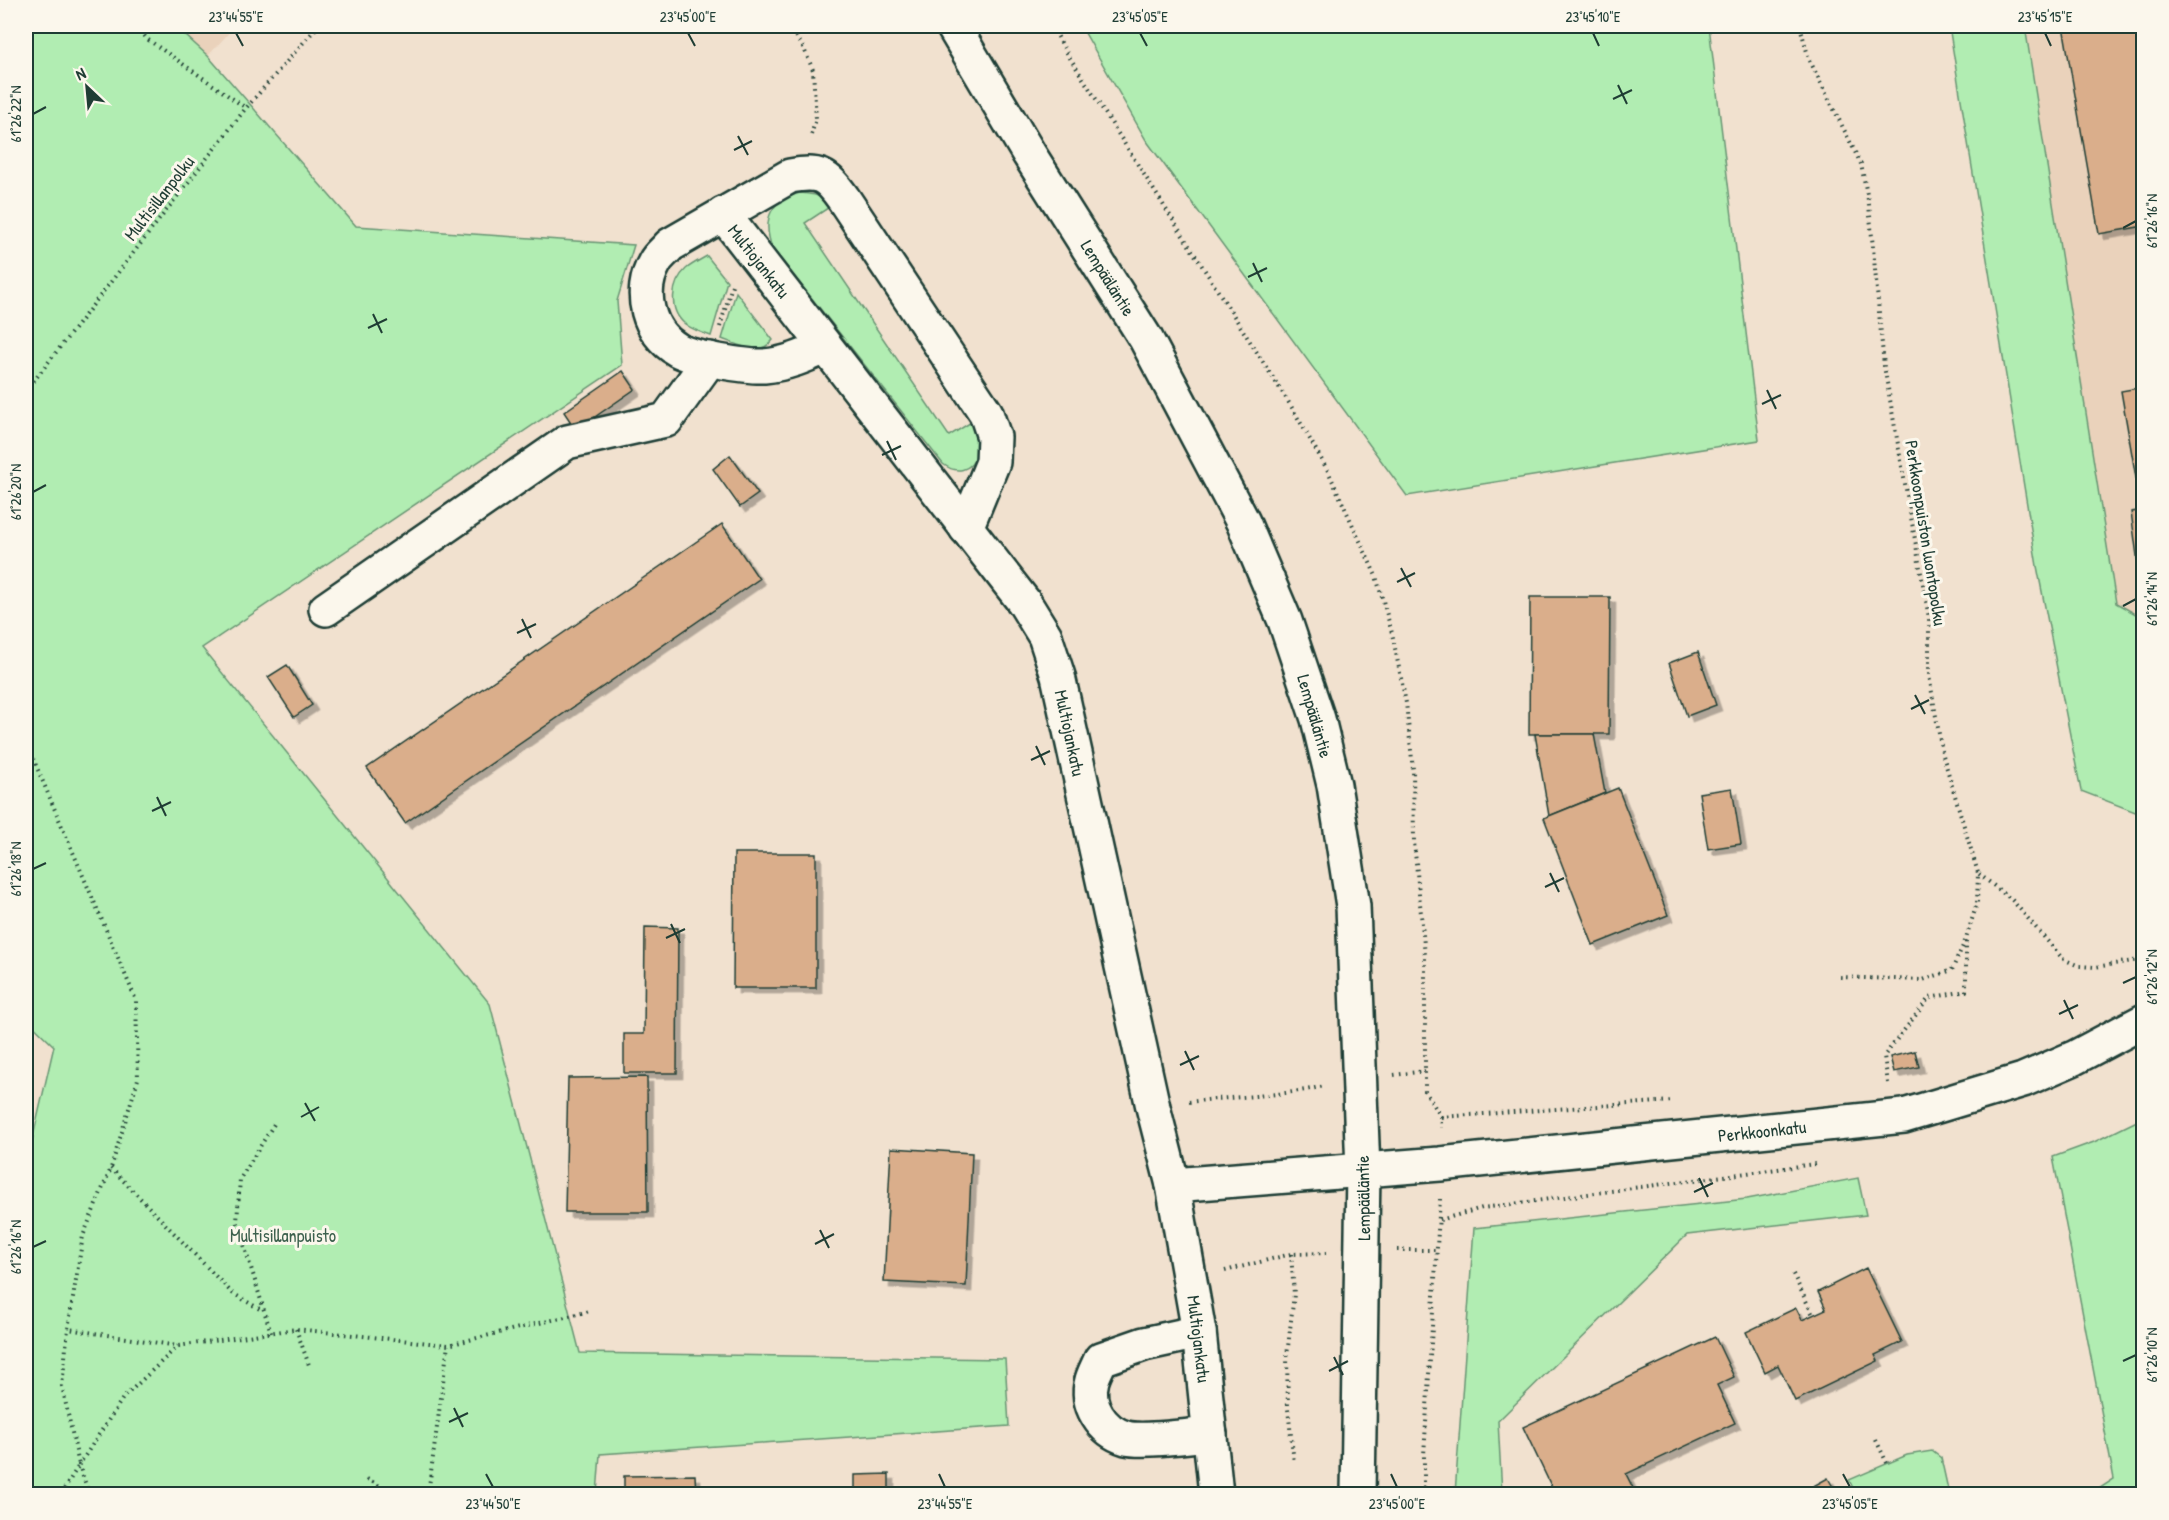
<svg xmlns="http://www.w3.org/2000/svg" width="2169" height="1520" viewBox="0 0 2169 1520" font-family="'Patrick Hand',sans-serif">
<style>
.built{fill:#ead2bb}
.green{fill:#b1edb2;stroke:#689573;stroke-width:1.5}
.building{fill:#daae8b;stroke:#1f3d34;stroke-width:1.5;filter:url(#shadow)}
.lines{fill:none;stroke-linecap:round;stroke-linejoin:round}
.minor-casing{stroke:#1f3d34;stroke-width:38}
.major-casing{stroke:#1f3d34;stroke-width:38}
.path{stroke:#1f3d34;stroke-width:4;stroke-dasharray:1.5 4.5;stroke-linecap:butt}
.minor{stroke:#fbf7ec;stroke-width:33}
.major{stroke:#fbf7ec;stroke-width:33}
.ticks{fill:none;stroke:#1f3d34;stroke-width:2}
.labels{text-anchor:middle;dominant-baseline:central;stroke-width:6;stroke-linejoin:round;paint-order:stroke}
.street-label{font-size:18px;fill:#1f3d34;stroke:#fbf7ec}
.park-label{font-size:18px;fill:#3c604d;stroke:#fbf7ec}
.neatline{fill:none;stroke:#1f3d34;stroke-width:2}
.ticks-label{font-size:15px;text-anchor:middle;fill:#1f3d34}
</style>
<defs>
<filter id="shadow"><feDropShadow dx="5.5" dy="5.5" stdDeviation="0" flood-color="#0004"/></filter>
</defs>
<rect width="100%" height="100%" fill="#f1e1cf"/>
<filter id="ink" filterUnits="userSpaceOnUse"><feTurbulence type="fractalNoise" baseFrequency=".0167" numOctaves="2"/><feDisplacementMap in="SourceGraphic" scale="12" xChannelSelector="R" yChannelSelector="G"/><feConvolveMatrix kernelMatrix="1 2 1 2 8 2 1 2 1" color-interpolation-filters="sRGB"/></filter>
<g filter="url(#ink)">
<g class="built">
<polygon points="175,26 235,26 208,56"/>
<polygon points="2025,26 2143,26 2143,618 2116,603"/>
</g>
<g class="green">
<polygon points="26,26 175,26 208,56 356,226 634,245 617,301 622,365 202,648 490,1004 580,1353 1005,1359 1009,1426 600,1454 597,1494 26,1494 26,1167 54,1046 26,1019"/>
<polygon points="1081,26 1709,26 1759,440 1407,496 1146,140"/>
<polygon points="1949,26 2025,26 2116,603 2143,618 2143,815 2081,791 2037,566"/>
<path d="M 800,193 C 813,194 823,195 831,206 L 805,223 L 949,436 L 973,421 C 976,431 981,444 977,454 C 971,472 956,474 943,464 L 772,248 C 762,219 770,200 800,193 Z"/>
<path d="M 707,256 L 727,281 L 711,336 C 702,333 693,330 685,324 C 668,310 671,283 686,269 C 692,264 700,260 707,256 Z"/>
<path d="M 736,292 L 773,340 C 760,357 739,345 722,339 Z"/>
<polygon points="2143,1118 2143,1494 2091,1494 2114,1479 2053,1157 2094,1142"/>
<polygon points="1858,1178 1866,1215 1687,1235 1498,1421 1502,1494 1455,1494 1474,1228 1747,1199"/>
<polygon points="1932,1451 1941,1458 1949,1494 1856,1494 1849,1480 1907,1455"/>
</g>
<g class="building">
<polygon points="2063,26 2144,26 2144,226 2099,234"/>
<polygon points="623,371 635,389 576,430 564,412"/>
<polygon points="2144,387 2144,476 2136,478 2121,391"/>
<polygon points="730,455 758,494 740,507 713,469"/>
<polygon points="2144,510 2144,577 2140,578 2131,512"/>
<polygon points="722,524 759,579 405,823 367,768"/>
<polygon points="1530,597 1610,597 1609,734 1529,734"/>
<polygon points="1698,652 1716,705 1687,716 1669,663"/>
<polygon points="287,665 312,705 294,717 268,677"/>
<polygon points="1535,734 1594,734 1605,793 1549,816"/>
<polygon points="1618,788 1668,915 1593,945 1544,818"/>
<polygon points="1732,788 1741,844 1708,849 1699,793"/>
<polygon points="734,853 816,853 816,988 733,988"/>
<polygon points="645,927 678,928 677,1073 624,1073 624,1034 644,1034"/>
<polygon points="1915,1051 1919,1067 1894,1072 1890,1057"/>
<polygon points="647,1077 648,1212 565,1212 568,1078"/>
<polygon points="891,1148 972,1153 966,1286 884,1282"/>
<polygon points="1866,1268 1902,1342 1875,1355 1878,1361 1795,1401 1778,1365 1765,1372 1746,1332 1796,1308 1802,1320 1826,1309 1818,1292"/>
<polygon points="1715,1337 1734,1377 1717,1385 1735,1423 1626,1474 1636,1494 1555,1494 1523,1427"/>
<polygon points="889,1474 889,1494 855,1494 855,1475"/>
<polygon points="695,1475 696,1494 624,1494 624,1476"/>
<polygon points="1828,1478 1837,1494 1812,1494 1808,1489"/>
</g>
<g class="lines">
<defs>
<g id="minor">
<polyline points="723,214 1024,602 1045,636 1058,676 1153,1107 1173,1185 1199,1332 1216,1494"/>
<path d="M 825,347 C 805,356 787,364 764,366 C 748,367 692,358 678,350 C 648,333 637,293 655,262 C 658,256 665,251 670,245 L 790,176 C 819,171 826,174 843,198 L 986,413 L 994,437 L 993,462 L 966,528"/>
<polyline points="326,609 567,442 666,420 710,359"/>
<polyline points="1173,1185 1440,1164 1904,1116 2023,1080 2074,1058 2144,1021"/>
<path d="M 1199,1332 L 1144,1344 L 1101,1359 C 1098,1366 1094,1373 1092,1380 C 1085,1405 1102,1431 1126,1438 C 1142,1442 1191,1436 1210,1434"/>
</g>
<polyline id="major" points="953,26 1029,154 1146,339 1243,522 1285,621 1318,719 1334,785 1353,906 1363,1171 1358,1494"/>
</defs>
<use href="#minor" class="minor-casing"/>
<use href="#major" class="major-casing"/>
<g class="path">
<polyline points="137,26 147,39 246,108"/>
<polyline points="790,26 804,49 813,70 816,119 810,138"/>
<polyline points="1052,26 1065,50 1291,406 1328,471 1376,576 1392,633 1406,703 1413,769 1414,842 1425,955 1425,1091 1441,1117 1441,1128"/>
<polyline points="1800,26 1809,59 1861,164 1869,205 1884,366 1929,618 1929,675 1942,752 1978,873 1977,903 1966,939 1952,970 1923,980 1838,977"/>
<polyline points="720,327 732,285"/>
<polyline points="26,391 246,108 318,26"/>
<polyline points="26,742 136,1000 138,1079 111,1168 83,1236 68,1329 178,1346 296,1329 448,1345 590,1311"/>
<polyline points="1979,874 2012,900 2063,959 2079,966 2095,967 2139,960 2144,961"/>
<polyline points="1394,1075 1425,1071"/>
<polyline points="1888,1083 1884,1056 1929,998 1966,991 1966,942"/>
<path d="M 1189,1102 C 1234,1096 1280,1097 1324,1086"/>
<polyline points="1441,1117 1672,1101"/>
<polyline points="111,1168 232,1293 263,1311"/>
<polyline points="1440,1220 1482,1208 1815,1164"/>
<polyline points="1397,1250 1438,1250"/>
<polyline points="1291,1254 1294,1294 1287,1356 1288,1409 1294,1463"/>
<polyline points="1225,1271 1291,1254 1326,1253"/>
<polyline points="1793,1274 1813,1315"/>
<polyline points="296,1329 309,1365"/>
<polyline points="271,1333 237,1222 240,1179 274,1124"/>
<polyline points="1876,1440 1887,1463"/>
<polyline points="367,1479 395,1494"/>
<polyline points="61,1494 79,1465 62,1386 68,1329"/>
<polyline points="89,1494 79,1465 123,1398 178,1346"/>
<polyline points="428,1494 448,1345"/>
<polyline points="1424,1494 1424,1455 1440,1199"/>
</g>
<use href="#minor" class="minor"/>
<use href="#major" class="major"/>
</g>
</g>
<path class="ticks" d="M 236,33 L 243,46M 688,33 L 695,46M 1140,33 L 1147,46M 1593,33 L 1599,46M 2045,33 L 2051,46M 1618,85 L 1627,104M 1613,99 L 1632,90M 33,114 L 46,107M 738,136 L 748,155M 734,150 L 752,141M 2123,228 L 2136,221M 1253,263 L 1262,282M 1248,277 L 1267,268M 373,314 L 382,333M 368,328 L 387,319M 1767,390 L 1776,409M 1762,404 L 1781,395M 887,441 L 896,460M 882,455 L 901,446M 33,492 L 46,485M 1401,568 L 1411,587M 1397,582 L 1415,573M 2123,606 L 2136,599M 522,619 L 531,638M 517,633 L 536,624M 1915,695 L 1925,714M 1911,709 L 1929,700M 1036,746 L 1045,765M 1031,760 L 1050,751M 157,797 L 166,816M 152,811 L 171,802M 33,869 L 46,863M 1550,873 L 1559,892M 1545,887 L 1564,878M 671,924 L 680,943M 666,938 L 685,929M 2123,983 L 2136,977M 2064,1000 L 2073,1019M 2059,1014 L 2078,1005M 1185,1051 L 1194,1070M 1180,1065 L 1199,1056M 305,1103 L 315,1121M 301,1117 L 319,1107M 1699,1178 L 1708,1197M 1694,1192 L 1713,1183M 820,1230 L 829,1248M 815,1244 L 834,1234M 33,1247 L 46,1241M 1334,1357 L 1343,1375M 2123,1361 L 2136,1355M 1329,1371 L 1348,1361M 454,1408 L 463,1427M 449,1422 L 468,1413M 486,1474 L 493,1487M 939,1474 L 945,1487M 1391,1474 L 1397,1487M 1843,1474 L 1850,1487"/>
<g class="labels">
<g class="street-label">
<text transform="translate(159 198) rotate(-52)">Multisillanpolku</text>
<text transform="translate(759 261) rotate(52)">Multiojankatu</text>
<text transform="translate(1108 278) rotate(58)">Lempääläntie</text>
<text transform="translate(1926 533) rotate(81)">Perkkoonpuiston luontopolku</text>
<text transform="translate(1315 716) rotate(74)">Lempääläntie</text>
<text transform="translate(1070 733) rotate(78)">Multiojankatu</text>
<text transform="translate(1762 1131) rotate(-6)">Perkkoonkatu</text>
<text transform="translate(1363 1198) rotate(-91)">Lempääläntie</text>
<text transform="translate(1199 1339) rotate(83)">Multiojankatu</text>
</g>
<g class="park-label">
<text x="283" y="1235">Multisillanpuisto</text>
</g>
</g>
<rect width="2169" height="1520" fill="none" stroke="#fbf7ec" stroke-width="66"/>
<g transform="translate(87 87) rotate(334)" stroke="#fbf7ec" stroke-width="4.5" paint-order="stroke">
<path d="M0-4.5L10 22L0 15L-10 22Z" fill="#1f3d34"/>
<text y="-9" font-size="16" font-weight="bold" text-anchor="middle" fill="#1f3d34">N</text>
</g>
<rect x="33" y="33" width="2103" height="1454" class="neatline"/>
<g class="ticks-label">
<text x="236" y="22">23°44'55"E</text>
<text x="688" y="22">23°45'00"E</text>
<text x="1140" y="22">23°45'05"E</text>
<text x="1593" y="22">23°45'10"E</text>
<text x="2045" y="22">23°45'15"E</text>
<text transform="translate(16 114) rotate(-90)" y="5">61°26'22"N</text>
<text transform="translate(2152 221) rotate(-90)" y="5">61°26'16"N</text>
<text transform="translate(16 492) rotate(-90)" y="5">61°26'20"N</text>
<text transform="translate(2152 599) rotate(-90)" y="5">61°26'14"N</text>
<text transform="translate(16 869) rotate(-90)" y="5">61°26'18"N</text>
<text transform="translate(2152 977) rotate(-90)" y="5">61°26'12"N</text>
<text transform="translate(16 1247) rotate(-90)" y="5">61°26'16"N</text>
<text transform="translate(2152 1355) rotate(-90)" y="5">61°26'10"N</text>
<text x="493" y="1509">23°44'50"E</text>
<text x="945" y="1509">23°44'55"E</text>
<text x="1397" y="1509">23°45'00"E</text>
<text x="1850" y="1509">23°45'05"E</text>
</g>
</svg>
